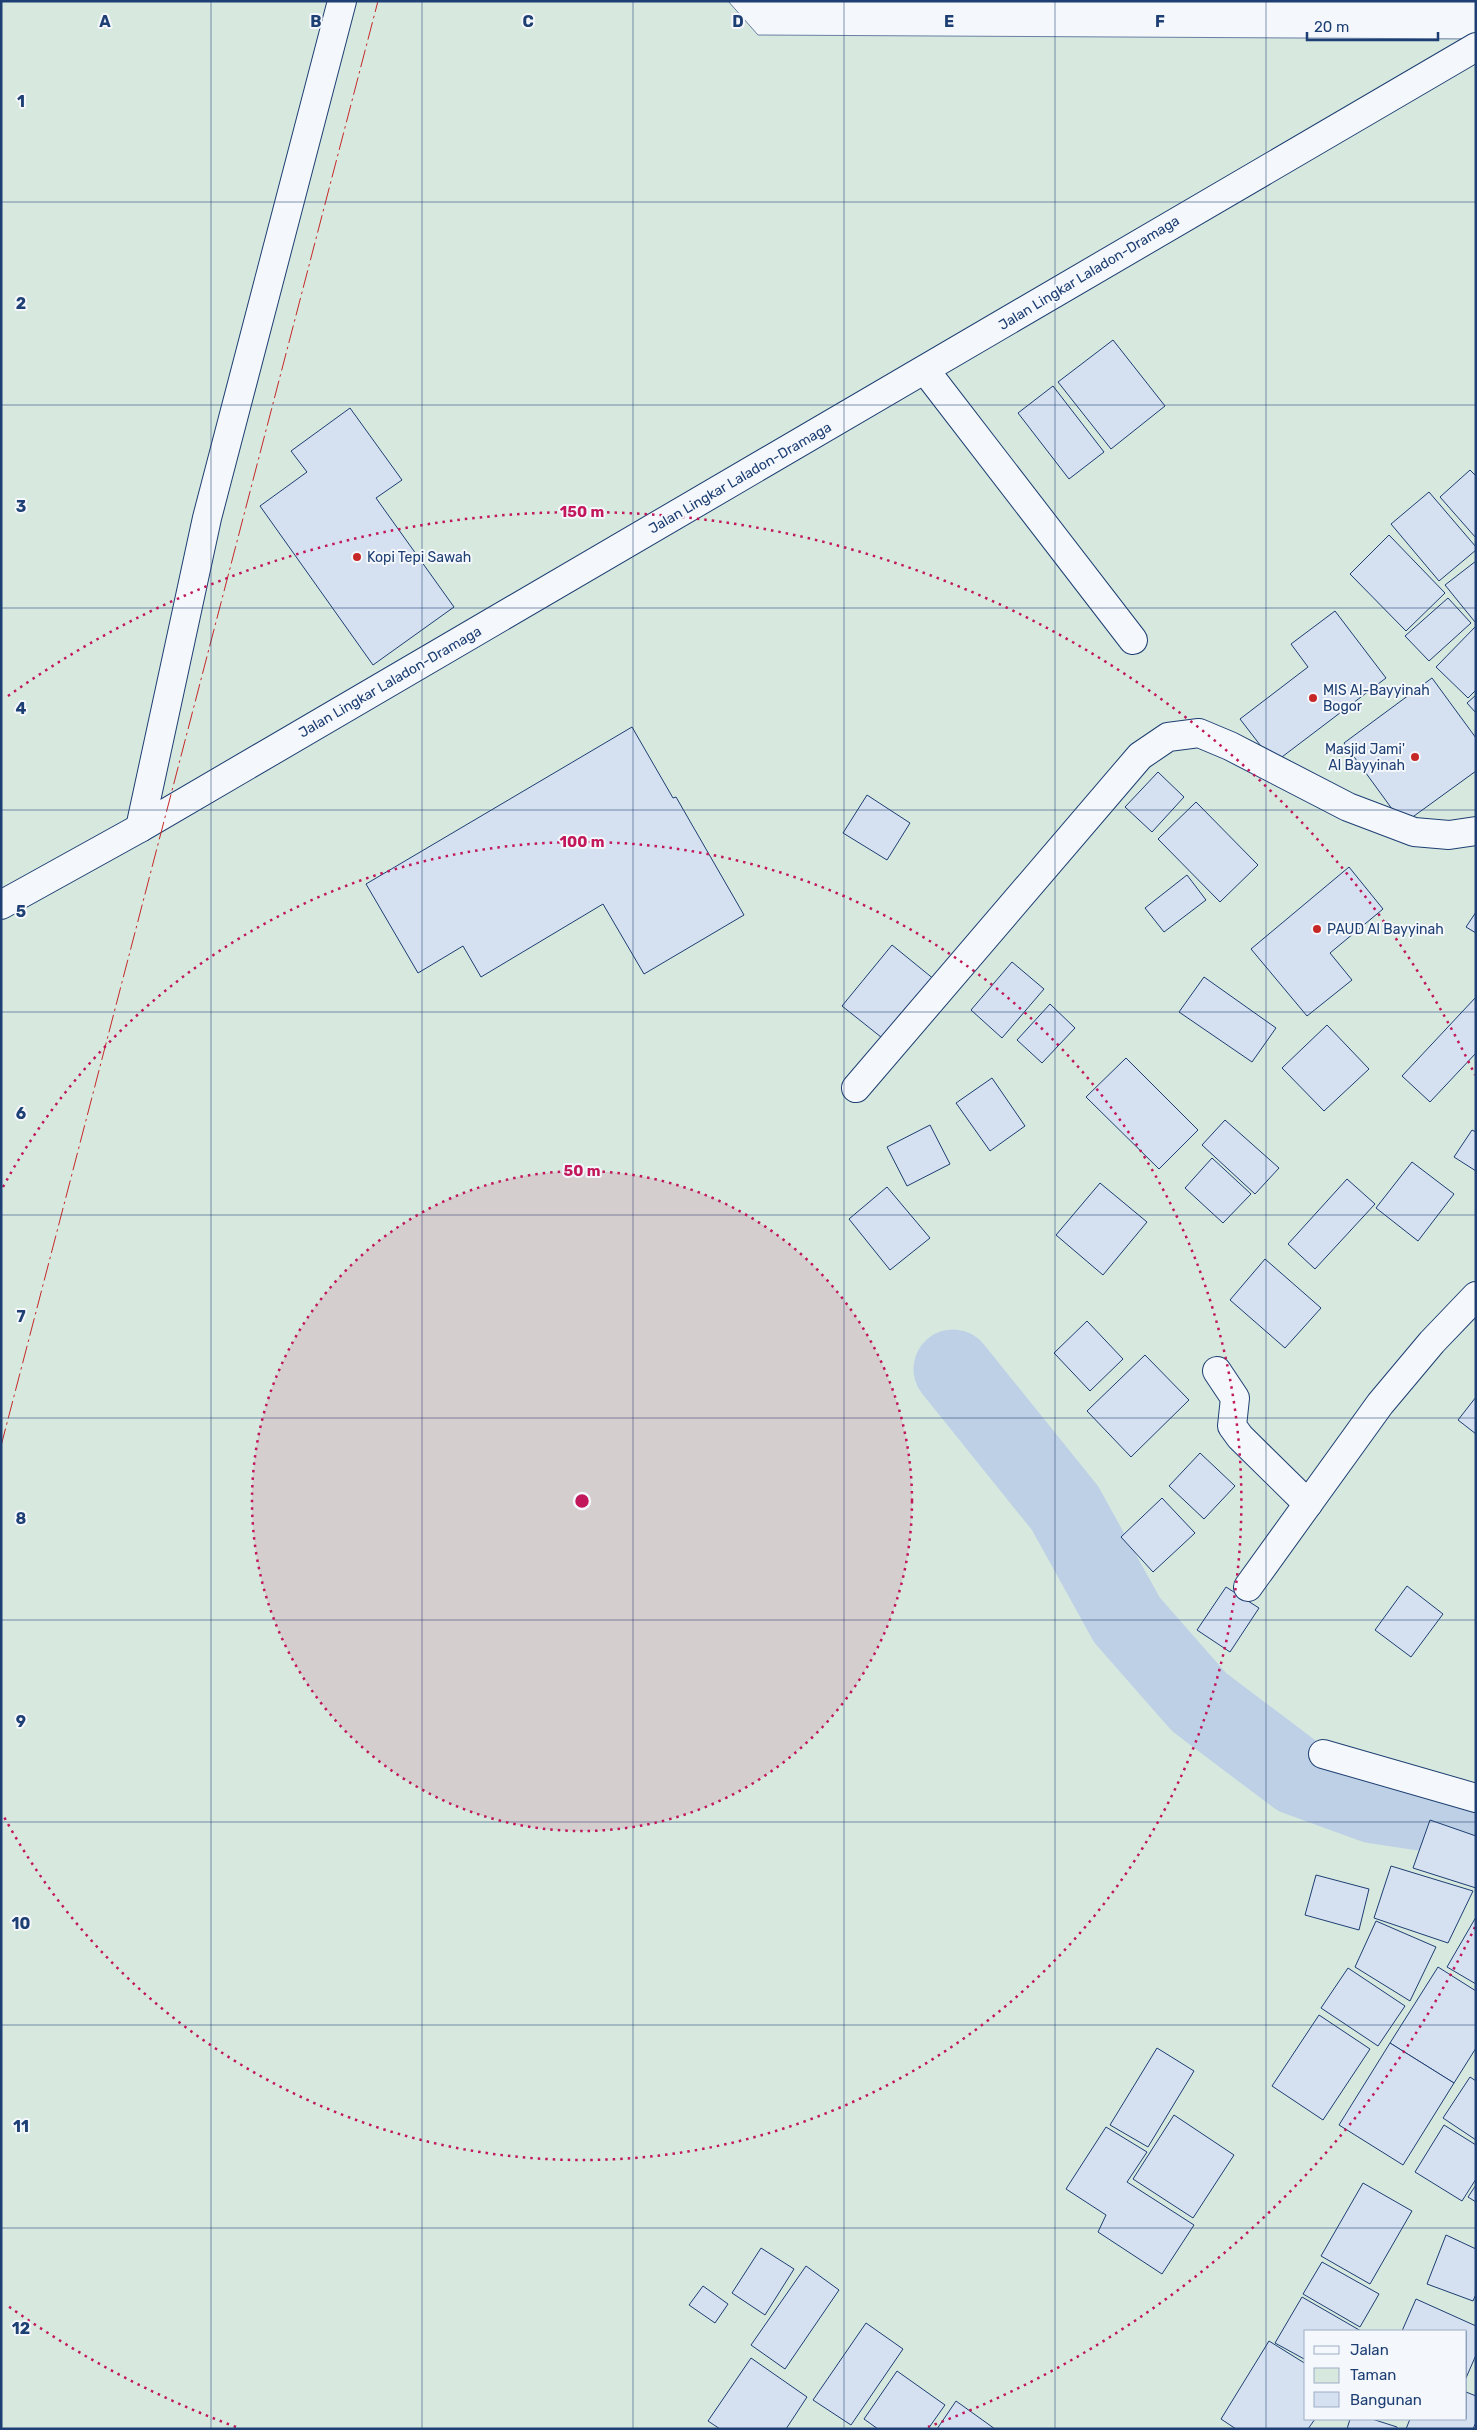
<svg xmlns="http://www.w3.org/2000/svg" width="1477" height="2430" viewBox="0 0 1477 2430" font-family="Rubik,sans-serif">
<style>
.green{fill:#d7e8df;stroke:#687fa3;fill-rule:evenodd}
.lines{fill:none;stroke-linecap:round;stroke-linejoin:round}
.river{stroke:#bed0e5;stroke-width:79}
.building{fill:#d5e0f0;stroke:#1d3f73}
.street-casing{stroke:#1d3f73;stroke-width:30}
.primary-casing{stroke:#1d3f73;stroke-width:30}
.street{stroke:#f4f7fb;stroke-width:28}
.primary{stroke:#f4f7fb;stroke-width:28}
.power{stroke:#c62828;stroke-width:1;stroke-dasharray:18 4 2.5 4;stroke-linecap:butt}
.grid{fill:none;stroke:#1d3f73;stroke-width:1;stroke-opacity:0.55}
.ring{fill:none;stroke:#c2185b;stroke-width:2.5;stroke-dasharray:2.5 5}
.poi-dot{fill:#c62828;stroke:#f4f7fb;stroke-width:2}
.labels{text-anchor:middle;dominant-baseline:central;stroke-width:4;stroke-linejoin:round;paint-order:stroke}
.street-label{font-size:14px;fill:#1d3f73;stroke:#f4f7fb}
.poi-label{font-size:14px;fill:#1d3f73;stroke:#f4f7fb;text-anchor:start}
.grid-label{font-size:16px;text-anchor:middle;font-weight:bold;fill:#1d3f73;stroke:#f4f7fb;stroke-width:4;stroke-linejoin:round;paint-order:stroke}
.centre{fill:#c2185b;stroke:#f4f7fb;stroke-width:2.5}
.ring-label{font-size:15px;text-anchor:middle;font-weight:bold;fill:#c2185b;stroke:#f4f7fb;stroke-width:4;stroke-linejoin:round;paint-order:stroke}
</style>
<rect width="100%" height="100%" fill="#f4f7fb"/>
<path class="green" d="M 1,1 L 728,1 L 758,35 L 1476,39 L 1476,2404 L 1468,2429 L 1,2429 ZM 1306,2331 L 1466,2331 L 1466,2419 L 1306,2419 Z"/>
<g class="lines">
<polyline class="river" points="953,1369 1065,1508 1127,1620 1199,1702 1297,1776 1374,1804 1434,1813 1476,1827"/>
</g>
<g class="building">
<polygon points="1113,340 1165,406 1111,449 1058,382"/>
<polygon points="1053,386 1104,452 1069,479 1018,413"/>
<polygon points="350,408 402,480 376,498 454,607 373,665 260,506 307,472 291,451"/>
<polygon points="1470,470 1476,476 1476,538 1440,497"/>
<polygon points="1429,492 1476,547 1476,550 1439,581 1391,524"/>
<polygon points="1389,535 1445,593 1406,631 1350,574"/>
<polygon points="1476,561 1476,622 1475,622 1445,585"/>
<polygon points="1448,598 1471,623 1429,661 1405,636"/>
<polygon points="1335,611 1386,678 1274,763 1240,719 1308,667 1291,644"/>
<polygon points="1476,626 1476,690 1468,698 1436,667"/>
<polygon points="1432,678 1476,738 1476,771 1403,824 1344,743"/>
<polygon points="1476,695 1476,713 1467,703"/>
<polygon points="632,727 673,798 676,797 744,915 644,974 603,904 481,977 463,946 418,973 366,884"/>
<polygon points="1158,772 1184,797 1152,832 1125,807"/>
<polygon points="867,795 910,823 887,860 843,833"/>
<polygon points="1196,802 1258,865 1220,902 1158,839"/>
<polygon points="1349,867 1383,909 1330,953 1352,980 1307,1016 1251,949"/>
<polygon points="1187,875 1206,900 1164,932 1145,908"/>
<polygon points="1476,912 1476,933 1466,927"/>
<polygon points="892,945 935,980 886,1041 842,1006"/>
<polygon points="1012,962 1044,989 1002,1038 971,1010"/>
<polygon points="1204,977 1276,1028 1252,1062 1179,1012"/>
<polygon points="1476,997 1476,1053 1430,1102 1402,1076"/>
<polygon points="1050,1004 1075,1028 1042,1063 1017,1040"/>
<polygon points="1327,1025 1369,1069 1324,1111 1282,1068"/>
<polygon points="1126,1058 1198,1130 1159,1169 1086,1097"/>
<polygon points="992,1078 1025,1126 990,1151 956,1103"/>
<polygon points="1225,1120 1279,1168 1255,1194 1202,1145"/>
<polygon points="930,1125 950,1164 907,1186 887,1147"/>
<polygon points="1472,1130 1476,1132 1476,1171 1454,1157"/>
<polygon points="1212,1158 1251,1194 1223,1223 1185,1188"/>
<polygon points="1412,1162 1454,1194 1418,1241 1376,1208"/>
<polygon points="1347,1179 1375,1204 1315,1269 1288,1244"/>
<polygon points="1100,1183 1147,1222 1103,1275 1056,1235"/>
<polygon points="887,1187 930,1238 890,1270 849,1219"/>
<polygon points="1265,1259 1321,1308 1285,1348 1230,1300"/>
<polygon points="1087,1321 1123,1359 1090,1391 1054,1353"/>
<polygon points="1145,1355 1189,1400 1131,1457 1087,1411"/>
<polygon points="1476,1397 1476,1434 1458,1420"/>
<polygon points="1200,1453 1235,1486 1204,1519 1169,1486"/>
<polygon points="1162,1498 1195,1533 1153,1572 1121,1537"/>
<polygon points="1407,1586 1443,1614 1411,1657 1375,1630"/>
<polygon points="1226,1587 1259,1608 1230,1652 1197,1630"/>
<polygon points="1430,1820 1476,1836 1476,1888 1413,1868"/>
<polygon points="1391,1866 1473,1891 1448,1943 1374,1918"/>
<polygon points="1316,1875 1369,1889 1359,1930 1305,1915"/>
<polygon points="1476,1917 1476,1984 1447,1967"/>
<polygon points="1376,1921 1436,1947 1410,2001 1355,1967"/>
<polygon points="1438,1967 1476,1991 1476,2048 1454,2083 1390,2043"/>
<polygon points="1348,1968 1405,2006 1378,2046 1321,2008"/>
<polygon points="1319,2015 1370,2049 1323,2120 1272,2086"/>
<polygon points="1390,2043 1454,2083 1403,2165 1339,2125"/>
<polygon points="1157,2048 1194,2071 1148,2147 1110,2125"/>
<polygon points="1470,2077 1476,2081 1476,2140 1443,2118"/>
<polygon points="1174,2115 1234,2155 1193,2218 1133,2179"/>
<polygon points="1444,2125 1476,2145 1476,2179 1462,2201 1415,2172"/>
<polygon points="1106,2127 1147,2152 1127,2182 1194,2225 1162,2274 1098,2232 1106,2215 1066,2189"/>
<polygon points="1363,2183 1412,2211 1370,2284 1321,2256"/>
<polygon points="1476,2185 1476,2202 1468,2197"/>
<polygon points="1446,2235 1476,2249 1476,2294 1473,2301 1427,2284"/>
<polygon points="761,2248 794,2269 765,2315 732,2293"/>
<polygon points="1322,2262 1379,2294 1360,2327 1303,2294"/>
<polygon points="806,2266 839,2290 785,2369 751,2345"/>
<polygon points="703,2286 728,2304 715,2323 689,2305"/>
<polygon points="1302,2297 1361,2331 1306,2331 1306,2360 1275,2343"/>
<polygon points="1416,2299 1476,2326 1476,2355 1466,2378 1466,2331 1402,2331"/>
<polygon points="866,2323 903,2349 851,2425 813,2400"/>
<polygon points="1269,2341 1306,2364 1306,2419 1315,2419 1308,2429 1236,2429 1221,2419"/>
<polygon points="751,2358 807,2397 786,2429 720,2429 708,2421"/>
<polygon points="897,2371 945,2405 928,2429 878,2429 864,2419"/>
<polygon points="1466,2392 1476,2396 1476,2422 1473,2429 1406,2429 1410,2419 1466,2419"/>
<polygon points="956,2401 995,2429 937,2429"/>
<polygon points="1350,2419 1372,2419 1397,2427 1397,2429 1347,2429"/>
</g>
<g class="lines">
<defs>
<g id="street">
<polyline points="925,370 1133,640"/>
<polyline points="140,828 207,518 342,1"/>
<polyline points="856,1088 1140,756 1168,737 1199,733 1230,746 1348,807 1414,832 1449,835 1476,831"/>
<polyline points="1217,1371 1235,1398 1232,1426 1240,1437 1308,1504"/>
<polyline points="1248,1587 1380,1404 1432,1342 1476,1296"/>
<polyline points="1323,1754 1476,1798"/>
</g>
<polyline id="primary" points="1,905 140,828 1476,47"/>
</defs>
<use href="#street" class="street-casing"/>
<use href="#primary" class="primary-casing"/>
<use href="#street" class="street"/>
<use href="#primary" class="primary"/>
<polyline class="power" points="1,1446 378,1"/>
</g>
<path class="grid" d="M 211,1 L 211,2429M 422,1 L 422,2429M 633,1 L 633,2429M 844,1 L 844,2429M 1055,1 L 1055,2429M 1266,1 L 1266,2429M 1,202 L 1476,202M 1,405 L 1476,405M 1,608 L 1476,608M 1,810 L 1476,810M 1,1012 L 1476,1012M 1,1215 L 1476,1215M 1,1418 L 1476,1418M 1,1620 L 1476,1620M 1,1822 L 1476,1822M 1,2025 L 1476,2025M 1,2228 L 1476,2228"/>
<circle cx="582" cy="1501" r="330" fill="#c2185b" fill-opacity=".12"/>
<g class="ring">
<circle cx="582" cy="1501" r="330"/>
<path d="M3 1187A659 659 0 1 1 3 1815"/>
<path d="M1475 1927A989 989 0 0 1 928 2427M236 2427A989 989 0 0 1 8 2306M8 696A989 989 0 0 1 1475 1075"/>
</g>
<g class="poi-dot">
<circle cx="357" cy="557" r="5"/>
<circle cx="1313" cy="698" r="5"/>
<circle cx="1415" cy="757" r="5"/>
<circle cx="1317" cy="929" r="5"/>
</g>
<g class="labels">
<g class="street-label">
<text transform="translate(1089 273) rotate(-31)">Jalan Lingkar Laladon-Dramaga</text>
<text transform="translate(740 478) rotate(-30)">Jalan Lingkar Laladon-Dramaga</text>
<text transform="translate(390 682) rotate(-30)">Jalan Lingkar Laladon-Dramaga</text>
</g>
<g class="poi-label">
<text x="367" y="557">Kopi Tepi Sawah</text>
<text x="1323" y="690">MIS Al-Bayyinah<tspan x="1323" dy="16">Bogor</tspan></text>
<text x="1405" y="749" text-anchor="end">Masjid Jami'<tspan x="1405" dy="16">Al Bayyinah</tspan></text>
<text x="1327" y="929">PAUD Al Bayyinah</text>
</g>
</g>
<g class="grid-label">
<text x="105" y="27">A</text>
<text x="316" y="27">B</text>
<text x="528" y="27">C</text>
<text x="738" y="27">D</text>
<text x="949" y="27">E</text>
<text x="1160" y="27">F</text>
<text x="21" y="107">1</text>
<text x="21" y="309">2</text>
<text x="21" y="512">3</text>
<text x="21" y="714">4</text>
<text x="21" y="917">5</text>
<text x="21" y="1119">6</text>
<text x="21" y="1322">7</text>
<text x="21" y="1524">8</text>
<text x="21" y="1727">9</text>
<text x="21" y="1929">10</text>
<text x="21" y="2132">11</text>
<text x="21" y="2334">12</text>
</g>
<circle cx="582" cy="1501" r="8" class="centre"/>
<g class="ring-label">
<text x="582" y="517">150 m</text>
<text x="582" y="847">100 m</text>
<text x="582" y="1176">50 m</text>
</g>
<rect width="1477" height="2430" fill="none" stroke="#1d3f73" stroke-width="5"/>
<rect x="1304" y="2330" width="162" height="90" fill="#f4f7fb" stroke="#9eadc5"/>
<rect x="1314" y="2346" width="25" height="8" fill="#f4f7fb" stroke="#9eadc5"/>
<text x="1350" y="2355" font-size="15" fill="#1d3f73">Jalan</text>
<rect x="1314" y="2368" width="25" height="15" fill="#d7e8df" stroke="#9eadc5"/>
<text x="1350" y="2380" font-size="15" fill="#1d3f73">Taman</text>
<rect x="1314" y="2392" width="25" height="15" fill="#d5e0f0" stroke="#9eadc5"/>
<text x="1350" y="2405" font-size="15" fill="#1d3f73">Bangunan</text>
<path d="M1307 32v8h131v-8" fill="none" stroke="#1d3f73" stroke-width="2.5"/>
<text x="1314" y="32" font-size="15" fill="#1d3f73" stroke="#f4f7fb" stroke-width="4" paint-order="stroke">20 m</text>
</svg>
